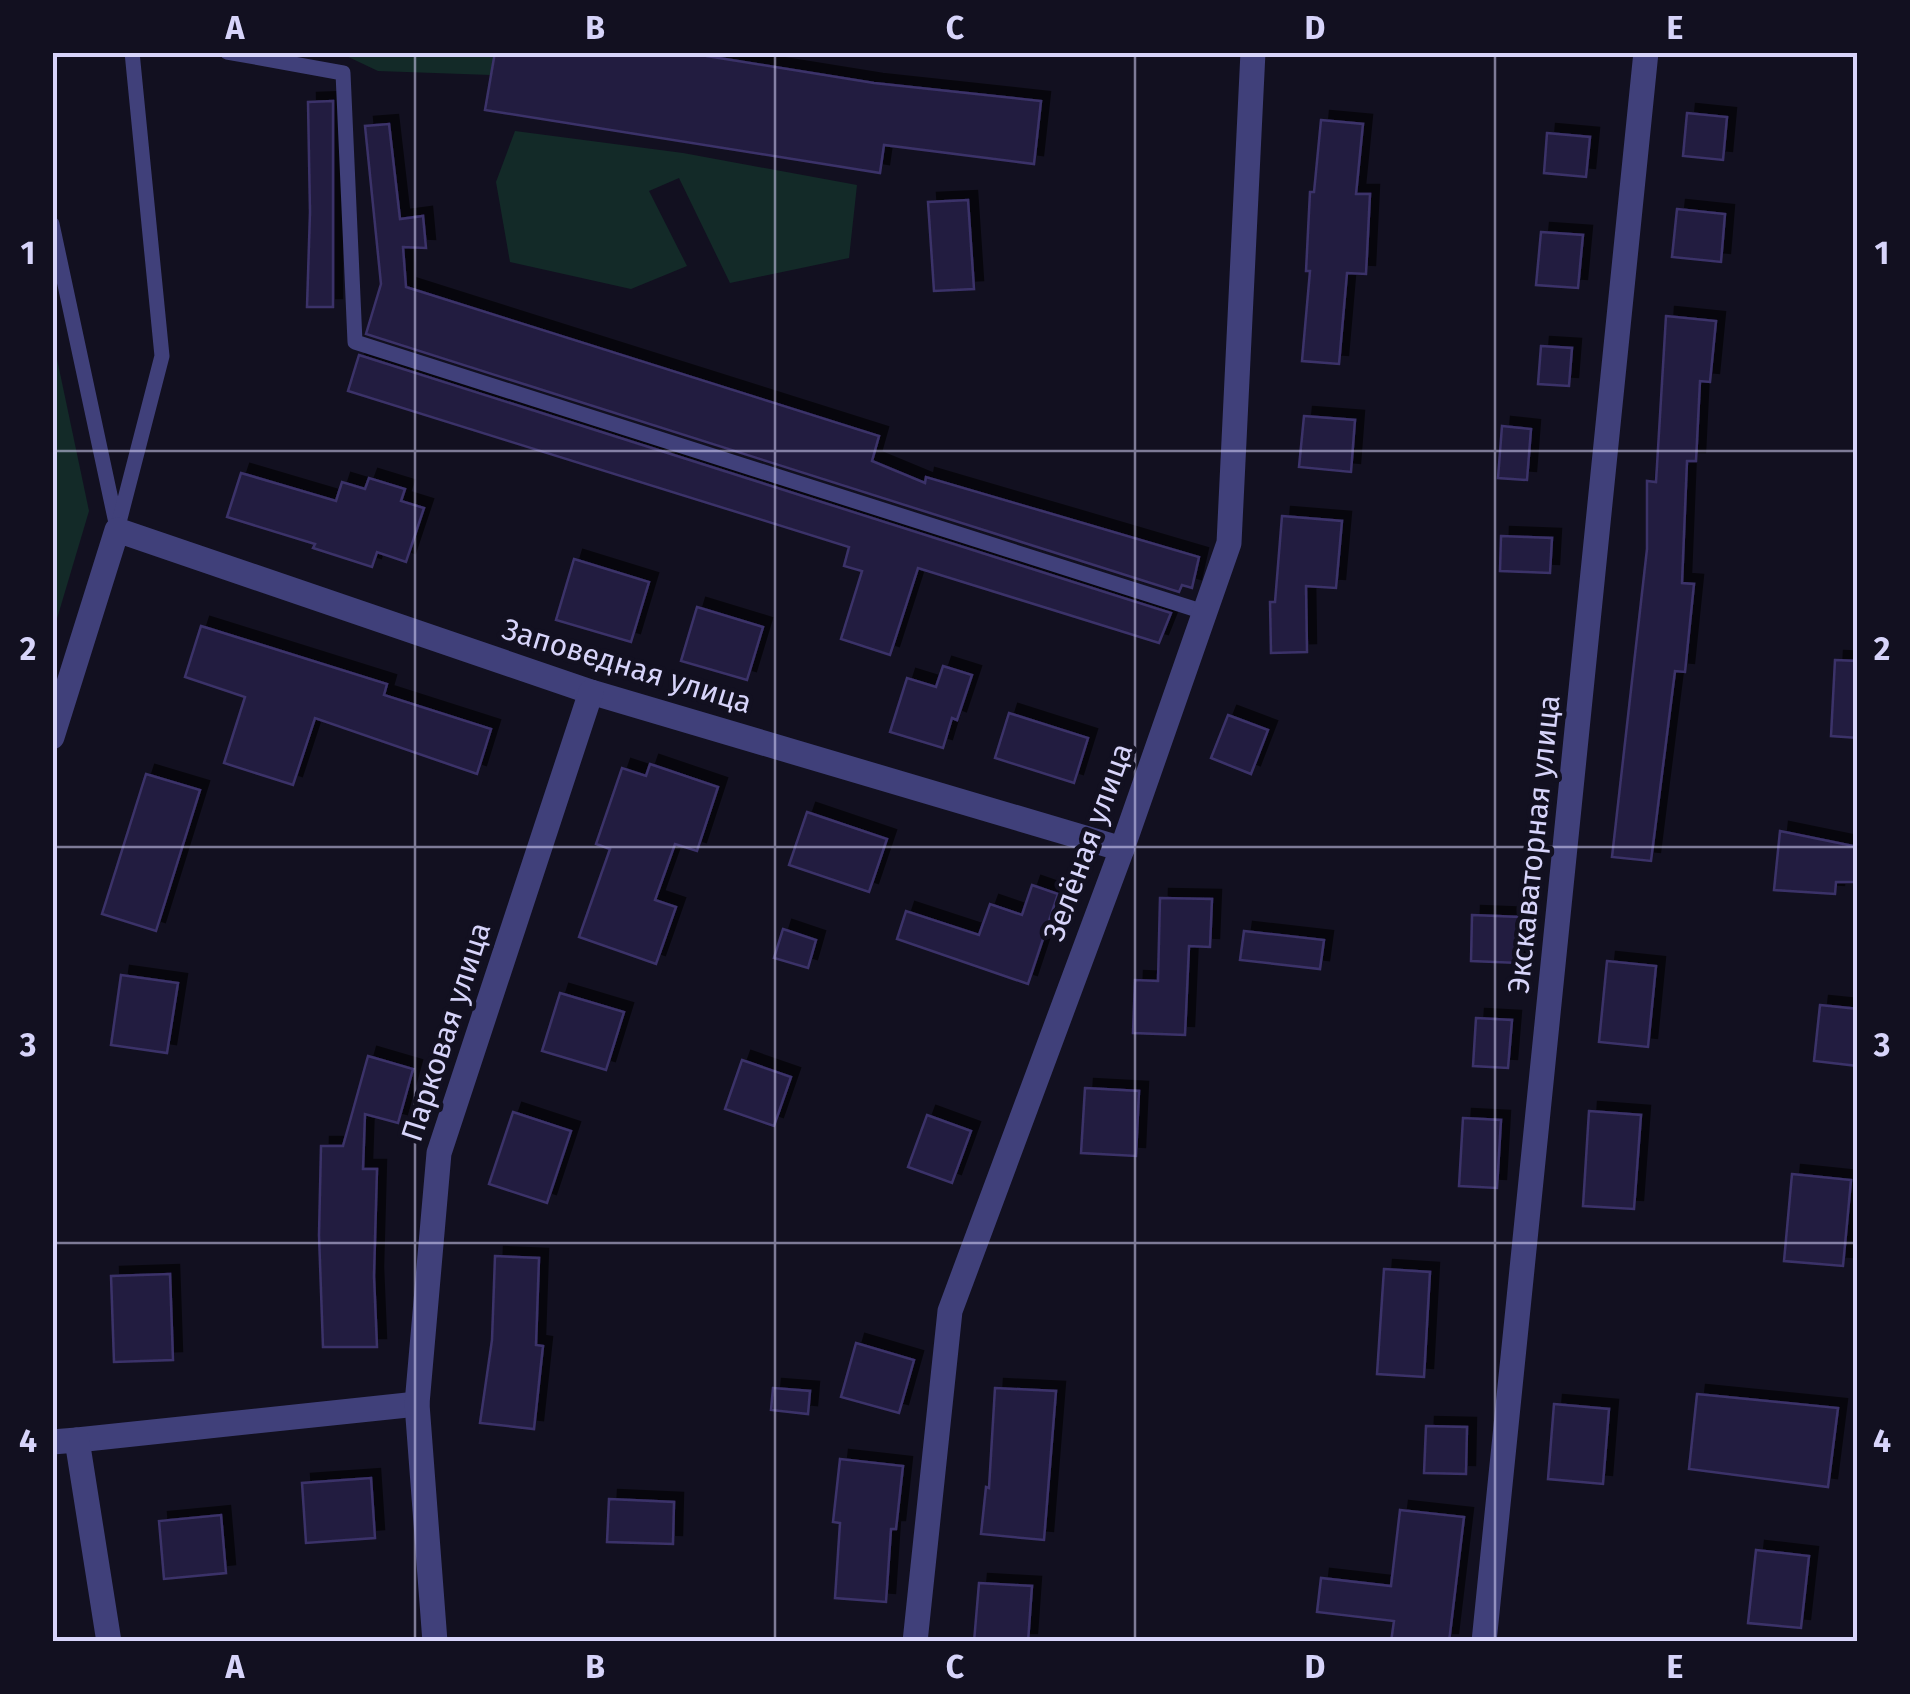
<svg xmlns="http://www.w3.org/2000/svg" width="1910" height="1694" viewBox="0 0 1910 1694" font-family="'Fira Sans',sans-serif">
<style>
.green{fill:#132a28}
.building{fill:#231e3f;stroke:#3b3269;stroke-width:2.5;filter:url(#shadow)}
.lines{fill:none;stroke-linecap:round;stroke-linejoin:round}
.service{stroke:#40407a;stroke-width:15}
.minor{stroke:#40407a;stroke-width:25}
.grid{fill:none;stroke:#d7d4fa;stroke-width:2.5;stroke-opacity:0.55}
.labels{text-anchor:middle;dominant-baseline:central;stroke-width:9;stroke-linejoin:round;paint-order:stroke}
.street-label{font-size:30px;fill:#d7d4fa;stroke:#121020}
.neatline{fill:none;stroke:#d7d4fa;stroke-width:4}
.grid-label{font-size:32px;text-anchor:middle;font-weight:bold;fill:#d7d4fa}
</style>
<defs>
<filter id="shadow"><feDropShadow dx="9" dy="-9" stdDeviation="0" flood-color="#0009"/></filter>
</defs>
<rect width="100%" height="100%" fill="#121020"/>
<g class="green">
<polygon points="340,53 495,53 491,75 378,71"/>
<polygon points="515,131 683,153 857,185 849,258 730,283 679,178 649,191 687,266 631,289 510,262 496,182"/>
<polygon points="53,340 89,511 53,632 52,632"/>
</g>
<g class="building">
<polygon points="495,52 682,52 874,83 1041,101 1034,164 884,145 880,173 485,110"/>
<polygon points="333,101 333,307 307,307 310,212 308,102"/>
<polygon points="1687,113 1727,117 1723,160 1683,156"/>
<polygon points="1321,120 1363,124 1356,194 1370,194 1366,274 1347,273 1339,364 1302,361 1310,271 1306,271 1310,192 1314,192"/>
<polygon points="389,124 400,219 423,216 426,248 403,247 406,287 879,436 872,461 925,483 926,477 1199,557 1192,588 1182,585 1179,592 366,334 381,284 365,126"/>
<polygon points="1547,133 1590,137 1586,177 1544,173"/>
<polygon points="968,200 974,289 934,291 928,202"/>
<polygon points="1677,209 1725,214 1721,262 1672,257"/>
<polygon points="1541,232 1583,235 1578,288 1536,285"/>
<polygon points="1666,316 1716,321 1710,382 1700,381 1696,461 1687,461 1682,583 1694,584 1685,672 1675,671 1651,861 1612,857 1647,549 1647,481 1656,482"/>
<polygon points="1541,346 1572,348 1569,386 1538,384"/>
<polygon points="359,355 1171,613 1159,643 918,568 890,655 841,639 862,571 844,566 849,547 348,391"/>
<polygon points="1304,416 1355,420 1351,472 1299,467"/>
<polygon points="1502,426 1531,429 1527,480 1498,478"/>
<polygon points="241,473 336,501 342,482 365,489 369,478 405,489 401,501 424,508 406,562 377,552 372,567 313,548 315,544 227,517"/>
<polygon points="1282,516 1342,521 1336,588 1306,586 1307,652 1271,653 1270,602 1275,602"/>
<polygon points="1501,536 1552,538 1550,573 1500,571"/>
<polygon points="574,559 649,582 631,642 556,620"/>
<polygon points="697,607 763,627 747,680 681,661"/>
<polygon points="201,626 387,684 384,695 491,729 477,774 315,718 293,785 224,763 245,697 185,677"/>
<polygon points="1835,660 1858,661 1858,738 1831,736"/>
<polygon points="943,666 972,675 957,720 952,718 943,748 890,732 907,678 936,687"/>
<polygon points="1009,713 1088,738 1074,783 995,758"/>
<polygon points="1228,715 1268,730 1251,774 1211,758"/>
<polygon points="650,764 718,787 697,851 675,844 655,900 676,907 656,964 579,937 610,849 596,844 622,768 646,776"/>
<polygon points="146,774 200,790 156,931 102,914"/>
<polygon points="807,812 887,839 869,892 789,865"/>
<polygon points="1780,831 1858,847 1858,882 1836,882 1835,894 1774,890"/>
<polygon points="1032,885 1058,894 1028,984 897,939 906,911 979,935 990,904 1022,915"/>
<polygon points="1160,898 1212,899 1210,947 1189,946 1185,1035 1133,1033 1135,980 1158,981"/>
<polygon points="1472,915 1520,917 1519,963 1471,961"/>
<polygon points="783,929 816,940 808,968 774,958"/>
<polygon points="1244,931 1324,940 1320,969 1240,960"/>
<polygon points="1607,961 1656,966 1648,1047 1599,1042"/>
<polygon points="121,975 178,983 167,1053 111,1045"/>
<polygon points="560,993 624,1012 606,1070 542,1051"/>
<polygon points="1820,1005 1858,1009 1858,1066 1814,1061"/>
<polygon points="1476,1018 1512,1020 1508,1068 1473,1066"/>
<polygon points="368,1056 413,1069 398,1123 365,1114 363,1169 377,1169 374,1276 377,1347 323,1347 319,1235 321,1146 343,1146"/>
<polygon points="742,1060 791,1077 774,1126 725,1109"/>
<polygon points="1085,1088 1139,1091 1136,1156 1081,1153"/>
<polygon points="1589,1111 1641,1115 1634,1209 1583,1206"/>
<polygon points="513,1112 571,1131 547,1203 489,1184"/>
<polygon points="927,1115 971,1131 952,1183 908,1167"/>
<polygon points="1463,1118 1501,1120 1497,1188 1459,1186"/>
<polygon points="1792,1174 1851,1180 1843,1266 1784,1261"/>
<polygon points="495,1256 539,1258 536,1345 543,1346 534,1429 480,1423 492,1340"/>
<polygon points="1384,1269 1430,1272 1424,1377 1377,1374"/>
<polygon points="170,1274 173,1360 114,1362 111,1276"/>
<polygon points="856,1343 914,1360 899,1413 841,1397"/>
<polygon points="773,1388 810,1391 808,1414 771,1410"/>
<polygon points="995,1388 1056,1391 1044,1540 981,1534 986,1487 989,1488"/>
<polygon points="1697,1394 1838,1408 1828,1487 1689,1469"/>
<polygon points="1554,1404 1609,1409 1603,1484 1548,1479"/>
<polygon points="1426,1426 1467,1427 1466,1474 1424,1473"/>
<polygon points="840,1459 903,1466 896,1529 891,1529 886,1602 835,1598 840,1523 833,1522"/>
<polygon points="371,1478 375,1538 306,1543 302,1483"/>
<polygon points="609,1499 674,1502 673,1544 607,1542"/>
<polygon points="1400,1510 1464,1517 1449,1642 1391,1642 1394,1621 1317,1612 1321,1578 1391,1586"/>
<polygon points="221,1515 226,1573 164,1579 159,1521"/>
<polygon points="1756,1550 1809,1556 1801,1628 1748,1623"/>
<polygon points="979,1583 1032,1586 1028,1642 974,1642"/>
</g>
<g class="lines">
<g class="service">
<polyline points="227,52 343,73 355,342 1207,613"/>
<polyline points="52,224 116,523"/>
<polyline points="117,530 162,356 132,52"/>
</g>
<g class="minor">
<polyline points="52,737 117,530 591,692 1122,849"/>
<polyline points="77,1440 417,1404"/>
<polyline points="52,1442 77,1440 109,1642"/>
<polyline points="435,1642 417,1404 439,1153 591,692"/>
<polyline points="915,1642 950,1311 1122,849 1229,543 1253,52"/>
<polyline points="1484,1642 1646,52"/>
</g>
</g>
<path class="grid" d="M 415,52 L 415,1642M 775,52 L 775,1642M 1135,52 L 1135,1642M 1495,52 L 1495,1642M 52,451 L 1858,451M 52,847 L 1858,847M 52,1243 L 1858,1243"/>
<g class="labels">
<g class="street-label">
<text transform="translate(627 666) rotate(17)">Заповедная улица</text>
<text transform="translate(1088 842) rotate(-70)">Зелёная улица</text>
<text transform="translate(1534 844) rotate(-84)">Экскаваторная улица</text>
<text transform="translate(446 1032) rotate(-72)">Парковая улица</text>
</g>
</g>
<rect width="1910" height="1694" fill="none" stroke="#121020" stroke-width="110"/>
<rect x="55" y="55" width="1800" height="1584" class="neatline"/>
<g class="grid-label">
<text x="235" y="39">A</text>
<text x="595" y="39">B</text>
<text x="955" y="39">C</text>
<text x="1315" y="39">D</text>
<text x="1675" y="39">E</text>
<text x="28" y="264">1</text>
<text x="1882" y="264">1</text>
<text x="28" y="660">2</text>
<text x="1882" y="660">2</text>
<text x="28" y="1056">3</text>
<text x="1882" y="1056">3</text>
<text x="28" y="1452">4</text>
<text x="1882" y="1452">4</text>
<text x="235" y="1678">A</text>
<text x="595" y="1678">B</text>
<text x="955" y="1678">C</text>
<text x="1315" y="1678">D</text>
<text x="1675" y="1678">E</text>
</g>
</svg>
